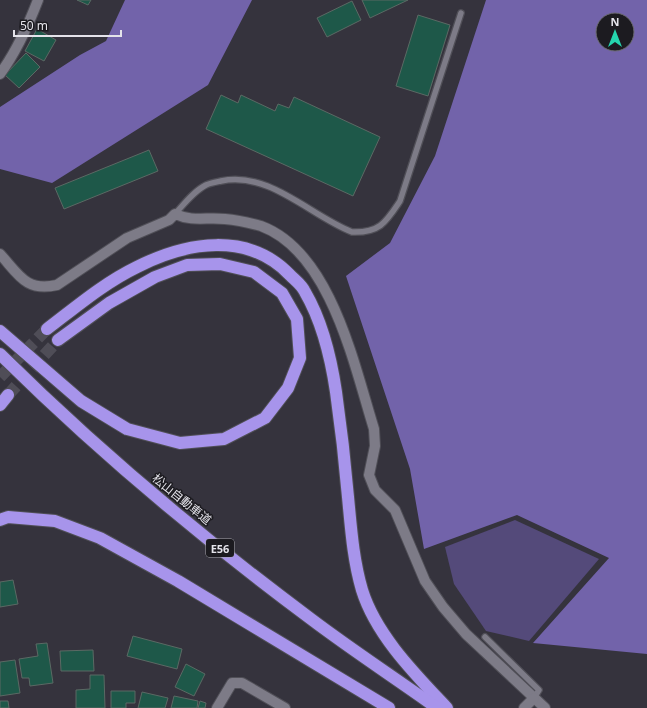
<svg xmlns="http://www.w3.org/2000/svg" width="647" height="708" viewBox="0 0 647 708" font-family="'Noto Sans','Noto Sans JP',sans-serif">
<style>
.green{fill:#544a7a}
.forest{fill:#7263aa;fill-rule:evenodd}
.building{fill:#1e5849;stroke:#5b6964}
.lines{fill:none;stroke-linecap:round;stroke-linejoin:round}
.highway-tunnel{stroke:#4f4d57;stroke-width:12;stroke-dasharray:12 6;stroke-linecap:butt}
.lane-casing{stroke:#504f57;stroke-width:8}
.street-casing{stroke:#504f57;stroke-width:12}
.highway-casing{stroke:#504f57;stroke-width:14}
.lane{stroke:#7d7b87;stroke-width:5.5}
.street{stroke:#7d7b87;stroke-width:10}
.highway{stroke:#a794eb;stroke-width:12}
.labels{text-anchor:middle;dominant-baseline:central;stroke-width:3;stroke-linejoin:round;paint-order:stroke}
.shield{fill:#1c1b20;stroke:#a8a7ad;stroke-width:1}
.shield-label{font-size:11px;font-weight:bold;fill:#e4e3ea}
.street-label{font-size:12px;fill:#e4e3ea;stroke:#1c1b20}
</style>
<rect width="100%" height="100%" fill="#35333d"/>
<polygon class="green" points="515,520 599,559 529,641 486,631 454,584 445,547"/>
<g class="forest">
<polygon points="125,0 252,0 208,85 52,183 0,169 0,107 80,55 106,41"/>
<path d="M 486,0 L 647,0 L 647,654 L 533,643 L 609,558 L 517,515 L 424,549 L 410,469 L 346,276 L 390,243 L 435,156 ZM 603,20 L 627,20 L 627,44 L 603,44 Z"/>
</g>
<g class="building">
<polygon points="77,0 91,0 88,5"/>
<polygon points="362,0 408,0 370,18"/>
<polygon points="352,1 361,20 327,37 317,18"/>
<polygon points="418,15 450,25 428,96 396,86"/>
<polygon points="37,29 56,40 44,61 25,51"/>
<polygon points="26,53 40,67 19,88 5,75"/>
<polygon points="221,95 238,103 241,95 275,111 278,104 289,108 294,97 380,137 353,196 206,129"/>
<polygon points="149,150 158,171 64,209 55,188"/>
<polygon points="13,580 18,604 0,607 0,582"/>
<polygon points="133,636 182,649 177,669 127,656"/>
<polygon points="47,643 53,683 30,686 29,678 22,678 19,659 38,656 36,644"/>
<polygon points="93,650 94,671 61,671 60,651"/>
<polygon points="15,660 20,693 0,696 0,662"/>
<polygon points="186,664 205,674 194,696 175,687"/>
<polygon points="90,675 104,675 105,708 76,708 76,690 90,689"/>
<polygon points="111,691 135,691 135,703 126,703 126,708 111,708"/>
<polygon points="142,692 168,698 165,708 138,708"/>
<polygon points="174,696 198,701 197,708 171,708"/>
<polygon points="0,701 8,701 9,708 0,708"/>
<polygon points="200,701 206,703 205,708 198,708"/>
</g>
<g class="lines">
<g class="highway-tunnel">
<polyline points="0,377 47,329"/>
<polyline points="8,395 58,340"/>
</g>
<defs>
<g id="lane">
<path d="M 175,214 C 184,204 194,191 206,185 C 210,183 216,182 221,181 C 270,171 309,215 352,232 C 380,233 386,222 400,201 L 461,13"/>
<polyline points="485,637 539,690 534,698"/>
</g>
<g id="street">
<path d="M 0,74 C 17,51 28,26 38,0"/>
<path d="M 0,254 C 19,275 26,292 57,285 L 127,238 L 169,220 L 175,214 C 193,222 206,217 225,219 C 236,220 250,223 261,226 C 331,252 354,365 374,429 L 375,446 L 369,475 L 375,490 L 395,510 L 425,581 L 443,607 L 466,634 L 545,708"/>
<polyline points="217,708 232,683 242,683 285,708"/>
<polyline points="524,708 534,698"/>
</g>
<g id="highway">
<path d="M 47,329 C 76,307 104,283 137,267 C 186,242 248,231 290,275 C 295,280 302,285 305,292 C 322,321 331,358 336,392 C 341,427 345,462 348,497 C 351,528 353,559 362,590 C 376,635 415,674 447,708"/>
<polyline points="0,331 81,401 127,429 180,443 224,439 265,418 288,388 300,358 297,319 282,293 254,272 220,264 187,265 155,277 109,303 58,340"/>
<path d="M 0,354 C 97,450 202,538 311,619 C 352,650 395,678 437,708"/>
<polyline points="0,405 8,395"/>
<polyline points="0,520 8,517 55,521 100,538 178,581 389,708"/>
</g>
</defs>
<use href="#lane" class="lane-casing"/>
<use href="#street" class="street-casing"/>
<use href="#highway" class="highway-casing"/>
<use href="#lane" class="lane"/>
<use href="#street" class="street"/>
<use href="#highway" class="highway"/>
</g>
<g class="labels">
<rect class="shield" x="206" y="539" width="28" height="18" rx="3"/>
<g class="shield-label">
<text x="220" y="548">E56</text>
</g>
<g class="street-label">
<text transform="translate(182 499) rotate(39)">松山自動車道</text>
</g>
</g>
<g transform="translate(615 32)"><circle r="19" fill="#1c1b20" stroke="#6c6b71"/>
<path d="M0-3L7 15L0 10L-7 15Z" fill="#25d5ae"/>
<text y="-6" font-size="11" font-weight="bold" text-anchor="middle" fill="#e4e3ea">N</text>
</g>
<path d="M14 30v6h107v-6" fill="none" stroke="#e4e3ea" stroke-width="2"/>
<text x="20" y="30" font-size="12" fill="#e4e3ea" stroke="#1c1b20" stroke-width="3" paint-order="stroke">50 m</text>
</svg>
